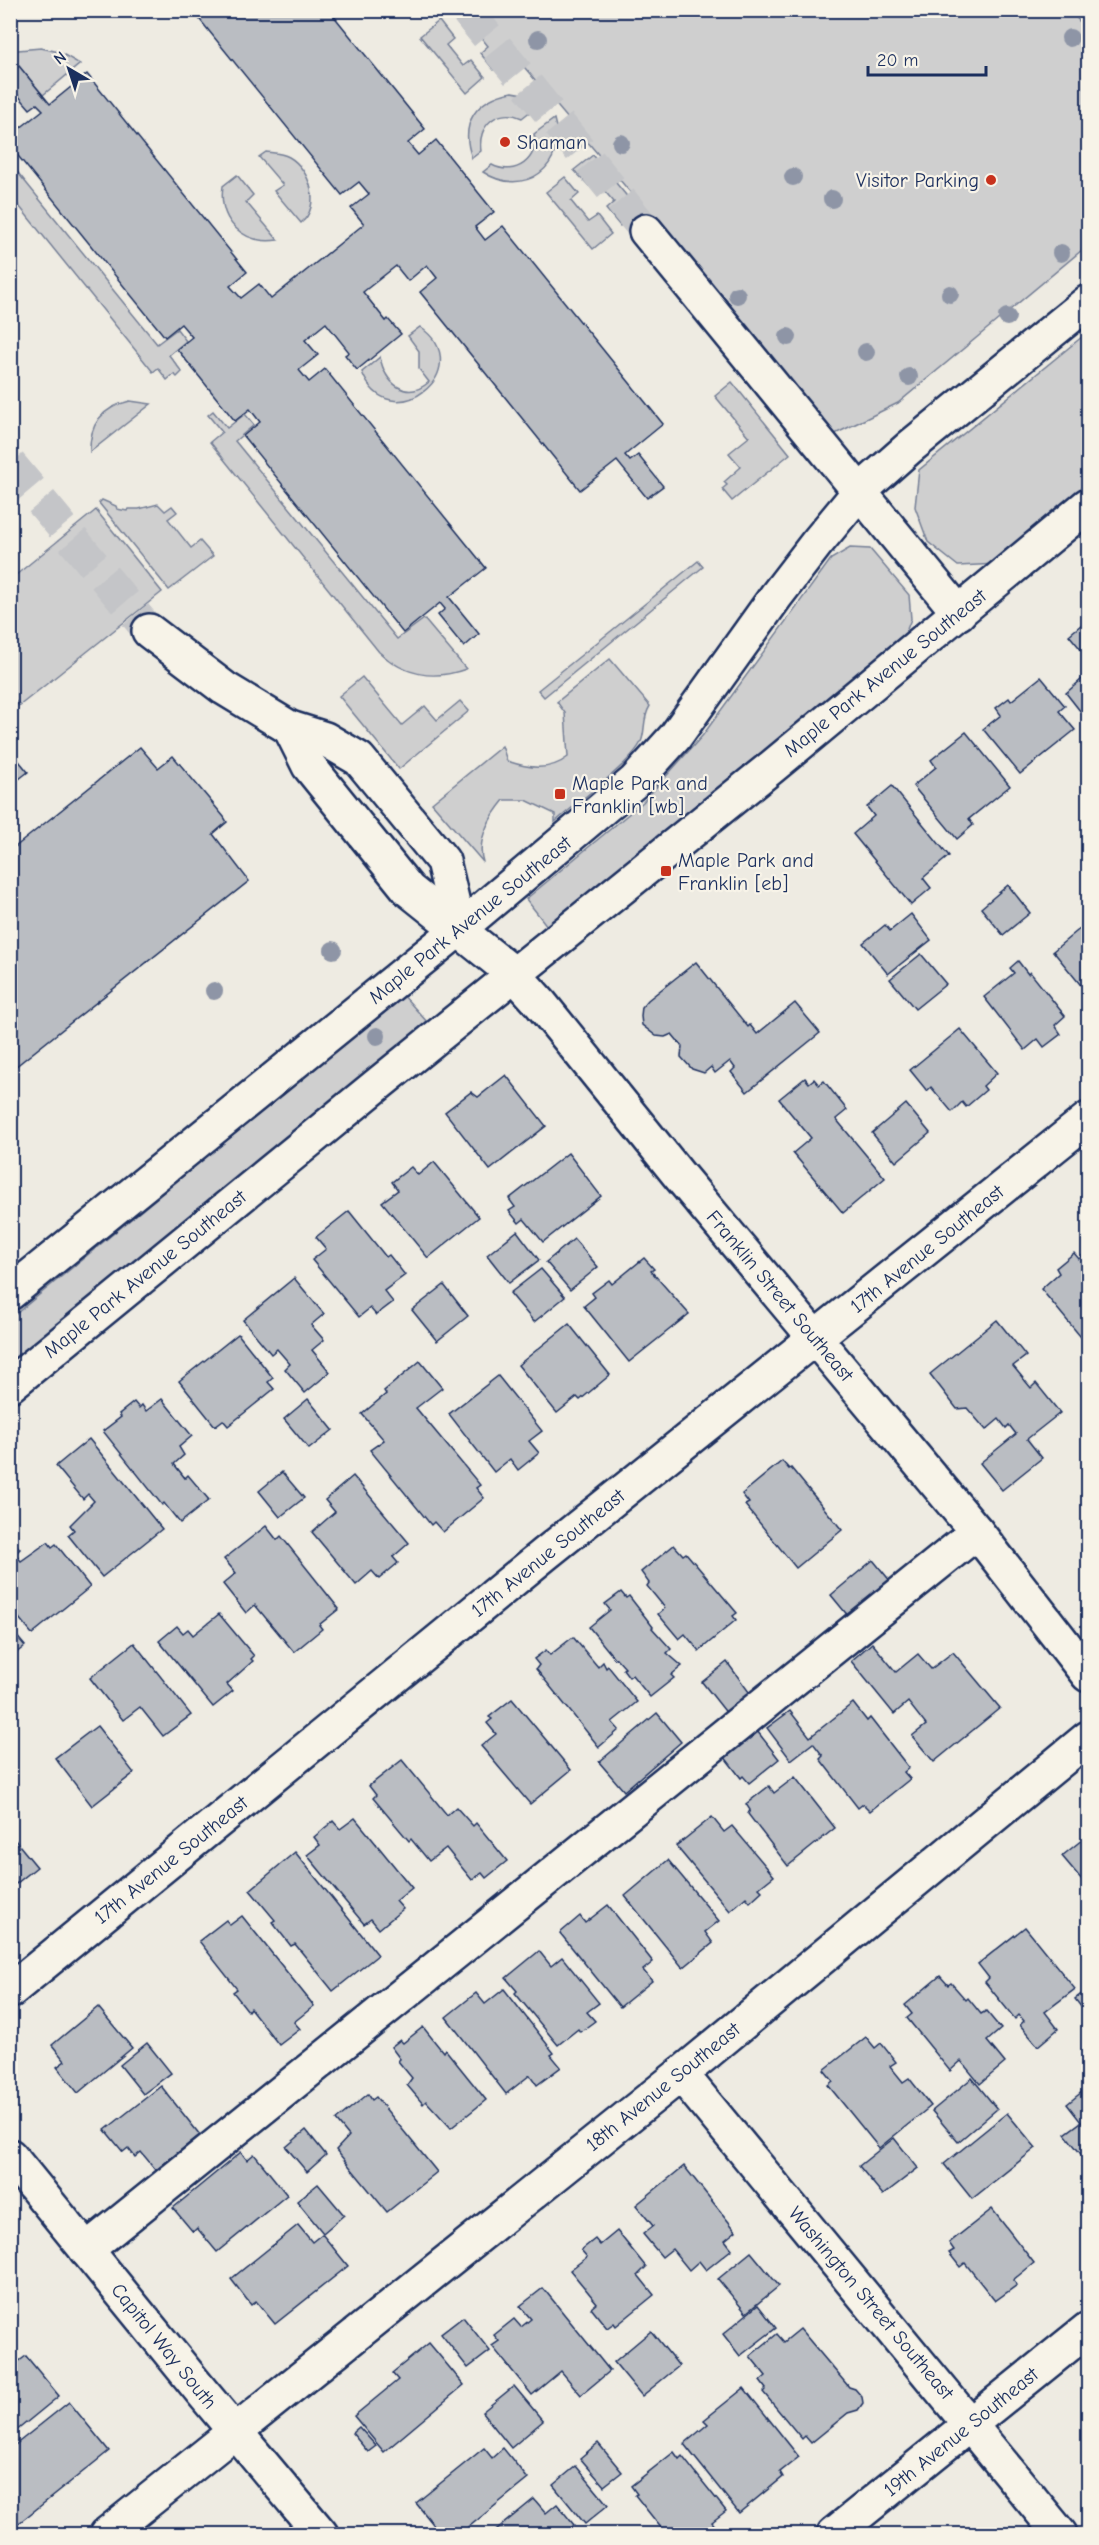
<svg xmlns="http://www.w3.org/2000/svg" width="1099" height="2545" viewBox="0 0 1099 2545" font-family="'Comic Neue',sans-serif">
<style>
.green{fill:#cfcfcf;stroke:#757f96;stroke-width:1.5}
.building{fill:#babdc2;stroke:#1b2f5e;stroke-width:1.5}
.lines{fill:none;stroke-linecap:round;stroke-linejoin:round}
.minor-tunnel{stroke:#c4c5c8;stroke-width:33;stroke-dasharray:33 16;stroke-linecap:butt}
.minor-casing{stroke:#1b2f5e;stroke-width:38}
.major-casing{stroke:#1b2f5e;stroke-width:38}
.minor{stroke:#f7f3e8;stroke-width:33}
.major{stroke:#f7f3e8;stroke-width:33}
.tree{fill:#8e95a6}
.poi-dot{fill:#c8321e;stroke:#f7f3e8;stroke-width:2}
.labels{text-anchor:middle;dominant-baseline:central;stroke-width:4.5;stroke-linejoin:round;paint-order:stroke}
.poi-label{font-size:20px;fill:#1b2f5e;stroke:#f7f3e8;text-anchor:start}
.street-label{font-size:20px;fill:#1b2f5e;stroke:#f7f3e8}
</style>
<rect width="100%" height="100%" fill="#eeebe2"/>
<filter id="ink" filterUnits="userSpaceOnUse"><feTurbulence type="fractalNoise" baseFrequency=".0167" numOctaves="2"/><feDisplacementMap in="SourceGraphic" scale="12" xChannelSelector="R" yChannelSelector="G"/><feConvolveMatrix kernelMatrix="1 2 1 2 8 2 1 2 1" color-interpolation-filters="sRGB"/></filter>
<g filter="url(#ink)">
<g class="green">
<polygon points="452,10 1071,11 1088,32 1088,245 898,403 835,434 514,55 494,70 480,53 488,46 471,25 463,31 449,13"/>
<polygon points="439,21 453,39 446,45 463,66 471,60 485,77 467,93 420,36"/>
<polygon points="41,48 59,52 80,64 43,95 19,66 11,72 11,53 18,50"/>
<path d="M 512,92 L 529,95 L 542,102 L 522,118 C 497,107 477,126 481,151 L 472,158 C 459,123 476,99 512,92 Z"/>
<path d="M 554,119 C 569,166 524,199 483,172 L 492,165 C 515,177 540,159 534,134 Z"/>
<path d="M 266,152 C 274,153 282,153 289,157 C 310,169 322,206 301,223 L 274,191 L 283,185 L 259,157 Z"/>
<polygon points="593,155 639,211 620,226 606,209 614,202 596,181 589,186 574,170"/>
<polygon points="10,163 157,344 177,329 186,341 169,355 182,372 177,377 174,374 167,380 158,368 153,372 11,196"/>
<path d="M 237,175 L 253,195 L 246,202 L 278,240 C 243,245 218,221 223,186 Z"/>
<polygon points="565,177 579,194 571,201 588,222 597,216 611,234 593,249 546,192"/>
<path d="M 420,327 C 481,369 389,441 362,372 L 380,357 C 385,383 406,402 429,382 L 419,369 L 419,351 L 408,336 Z"/>
<polygon points="1088,332 1088,487 998,564 958,566 928,542 915,507 919,470"/>
<polygon points="732,382 790,454 732,501 722,489 727,485 724,482 741,467 729,453 749,437 715,396"/>
<path d="M 130,401 L 151,404 L 90,452 C 89,424 103,407 130,401 Z"/>
<path d="M 213,411 L 227,428 L 245,414 L 254,425 L 235,441 L 397,639 L 424,619 L 466,669 C 433,681 405,676 379,652 L 210,442 L 222,432 L 208,415 Z"/>
<polygon points="102,500 116,506 117,509 127,511 128,509 139,509 158,504 165,511 172,506 177,512 168,519 191,548 200,541 213,556 169,590 99,503"/>
<polygon points="96,510 162,592 19,706 11,695 11,579"/>
<polygon points="850,548 870,549 909,595 911,619 902,642 547,926 526,899 643,802 703,735 831,559"/>
<polygon points="698,561 703,567 544,697 538,690"/>
<path d="M 610,659 L 650,706 C 642,719 646,730 641,742 C 630,765 576,803 555,822 L 555,814 L 526,800 L 504,800 C 490,817 476,840 483,862 L 432,803 L 502,746 L 507,761 C 528,768 549,772 568,757 L 565,713 L 557,702 Z"/>
<polygon points="362,677 402,725 425,706 437,720 460,701 469,711 399,769 339,696"/>
<polygon points="403,995 428,1023 11,1365 11,1318"/>
</g>
<g class="building">
<polygon points="192,10 329,10 425,129 408,143 418,155 436,140 494,212 475,227 485,240 503,226 663,424 625,455 630,461 638,455 663,486 647,498 617,461 580,490 420,292 437,278 427,265 408,281 396,266 363,292 386,321 388,319 401,334 357,370 345,355 349,352 326,323 305,340 318,355 299,370 309,382 325,369 486,568 449,597 479,634 464,647 438,615 445,609 440,603 403,633 243,436 260,422 250,409 235,421 177,349 192,337 181,324 165,337 10,146 10,136 43,110 37,104 30,109 10,86 10,73 19,66 50,104 87,74 247,272 230,286 241,298 259,284 271,299 364,224 351,208 369,194 359,182 342,195"/>
<polygon points="1088,619 1088,658 1069,635"/>
<polygon points="1088,674 1088,721 1066,693"/>
<polygon points="1041,677 1065,706 1059,711 1075,730 1020,774 983,729 1001,715 996,708 1009,698 1011,701"/>
<polygon points="966,732 1010,786 969,819 973,825 957,839 913,786 936,767 931,760"/>
<polygon points="140,747 158,768 173,756 224,817 227,822 213,834 249,881 10,1071 10,851"/>
<polygon points="10,750 28,772 10,786"/>
<polygon points="892,786 949,856 923,878 931,888 911,905 853,834 874,816 867,807"/>
<polygon points="1008,885 1030,913 1003,935 981,908"/>
<polygon points="911,914 931,940 888,974 863,943 885,925 890,931"/>
<polygon points="1088,922 1088,994 1053,951"/>
<polygon points="921,954 946,984 915,1009 890,979"/>
<polygon points="1018,961 1028,974 1030,972 1065,1016 1055,1025 1061,1034 1044,1047 1038,1039 1025,1050 984,997 1014,973 1010,968"/>
<polygon points="696,962 748,1027 750,1025 757,1034 795,1003 820,1033 747,1092 731,1072 735,1068 730,1061 715,1073 711,1067 704,1073 692,1069 681,1057 682,1046 672,1034 665,1037 656,1036 642,1025 641,1016 642,1007 648,1000"/>
<polygon points="960,1029 997,1073 983,1086 986,1090 966,1107 962,1102 952,1112 931,1087 927,1091 910,1070"/>
<polygon points="506,1075 546,1126 490,1170 445,1112 471,1092 478,1097"/>
<polygon points="805,1078 809,1083 814,1079 819,1085 824,1081 847,1110 836,1119 885,1178 843,1213 793,1153 811,1138 779,1099"/>
<polygon points="906,1104 930,1133 896,1162 872,1133"/>
<polygon points="568,1153 601,1196 543,1242 524,1219 519,1223 509,1211 515,1207 509,1199"/>
<polygon points="434,1162 479,1217 428,1258 382,1202 398,1190 392,1182 411,1167 418,1175"/>
<polygon points="349,1211 386,1257 389,1255 405,1275 384,1291 393,1302 376,1315 370,1308 359,1317 312,1260 326,1249 316,1237"/>
<polygon points="517,1231 539,1260 509,1283 487,1255"/>
<polygon points="574,1239 598,1267 570,1290 546,1262"/>
<polygon points="1088,1250 1088,1339 1085,1342 1041,1289 1059,1273 1056,1268 1074,1253 1079,1259"/>
<polygon points="644,1258 654,1269 651,1271 689,1314 629,1362 584,1306 595,1297 592,1293 609,1280 612,1284"/>
<polygon points="541,1269 565,1297 534,1322 510,1293"/>
<polygon points="294,1278 324,1314 311,1325 324,1340 312,1350 330,1372 305,1393 285,1369 290,1364 277,1349 271,1354 243,1320"/>
<polygon points="444,1285 468,1316 437,1341 412,1310"/>
<polygon points="997,1320 1026,1356 1013,1366 1031,1388 1036,1383 1060,1413 1027,1439 1042,1458 1002,1490 980,1463 1016,1434 1009,1425 1006,1428 999,1419 986,1430 967,1408 957,1409 930,1374"/>
<polygon points="569,1324 610,1375 580,1400 577,1397 557,1413 518,1365"/>
<polygon points="238,1334 273,1378 268,1382 274,1389 228,1426 223,1420 215,1426 179,1381"/>
<polygon points="420,1361 442,1388 416,1408 480,1485 476,1488 484,1498 443,1532 434,1522 431,1525 370,1450 384,1440 362,1414 386,1394 384,1391"/>
<polygon points="498,1376 542,1431 529,1441 539,1453 518,1470 510,1459 494,1472 449,1414"/>
<polygon points="162,1399 192,1436 179,1447 184,1455 174,1464 185,1478 188,1475 209,1500 180,1523 164,1503 162,1505 103,1431 121,1417 119,1414 134,1402 139,1408 142,1405 146,1411"/>
<polygon points="308,1399 333,1430 309,1449 284,1419"/>
<polygon points="89,1439 162,1529 102,1577 68,1535 74,1530 70,1525 94,1501 88,1494 83,1499 56,1466"/>
<polygon points="782,1461 789,1469 791,1468 842,1530 796,1568 745,1505 749,1503 742,1494"/>
<polygon points="282,1472 304,1498 280,1517 259,1491"/>
<polygon points="353,1476 409,1543 393,1557 398,1563 379,1579 372,1571 356,1585 312,1532 335,1512 325,1500"/>
<polygon points="266,1526 277,1540 281,1536 339,1609 319,1625 322,1629 294,1652 255,1605 246,1613 223,1584 236,1573 224,1559"/>
<polygon points="10,1537 20,1549 15,1554 21,1561 48,1542 52,1547 56,1544 90,1587 32,1634 10,1607"/>
<polygon points="674,1545 683,1555 686,1553 737,1613 733,1616 736,1620 699,1651 685,1634 679,1639 658,1614 665,1608 647,1586 649,1583 641,1572"/>
<polygon points="873,1560 891,1582 849,1617 831,1595"/>
<polygon points="621,1592 626,1598 629,1596 653,1627 652,1628 671,1649 667,1653 682,1666 671,1675 674,1678 650,1697 632,1675 629,1677 623,1669 625,1668 616,1658 615,1659 589,1627 610,1610 605,1604"/>
<polygon points="219,1614 254,1656 251,1659 253,1661 227,1684 233,1691 213,1707 159,1641 177,1626 183,1633 188,1629 193,1635"/>
<polygon points="10,1628 25,1646 10,1658"/>
<polygon points="573,1637 598,1667 603,1662 606,1668 608,1666 637,1702 612,1722 619,1730 599,1747 536,1669 539,1665 534,1659 546,1650 550,1655"/>
<polygon points="134,1643 191,1715 163,1736 140,1707 123,1720 90,1678"/>
<polygon points="872,1643 896,1672 918,1654 931,1669 953,1652 1000,1708 934,1762 912,1736 926,1725 908,1702 894,1714 851,1661"/>
<polygon points="727,1662 752,1696 728,1715 702,1682"/>
<polygon points="512,1699 571,1770 530,1804 481,1746 496,1734 487,1723 492,1719 489,1717"/>
<polygon points="853,1703 867,1721 870,1718 909,1768 904,1772 910,1779 870,1811 863,1804 858,1808 820,1759 823,1756 813,1743 791,1760 767,1728 790,1711 810,1737"/>
<polygon points="657,1713 681,1742 624,1791 599,1762"/>
<polygon points="750,1722 779,1759 749,1783 743,1776 741,1778 720,1751"/>
<polygon points="97,1726 134,1773 92,1806 55,1758"/>
<polygon points="402,1760 447,1815 456,1807 473,1826 476,1823 507,1861 486,1878 482,1873 472,1880 446,1848 429,1861 411,1839 409,1841 373,1798 376,1795 369,1786"/>
<polygon points="795,1777 835,1828 788,1866 748,1814 750,1810 746,1804 769,1786 774,1793"/>
<polygon points="712,1817 724,1832 732,1826 774,1876 759,1888 762,1891 750,1902 746,1897 730,1911 676,1846"/>
<polygon points="355,1818 412,1888 396,1901 403,1909 379,1929 371,1919 364,1924 307,1855 320,1845 314,1837 333,1821 340,1829"/>
<polygon points="10,1834 37,1867 11,1888 14,1892 10,1895"/>
<polygon points="1088,1835 1088,1893 1085,1889 1088,1887 1062,1856"/>
<polygon points="295,1852 378,1955 333,1991 295,1944 291,1946 272,1922 275,1920 250,1890"/>
<polygon points="668,1860 719,1921 705,1932 713,1943 683,1968 625,1896"/>
<polygon points="608,1905 653,1962 643,1970 652,1981 620,2007 560,1933 580,1916 585,1923"/>
<polygon points="242,1916 314,2006 294,2022 300,2029 279,2045 250,2008 248,2011 233,1992 237,1989 199,1941 226,1920 230,1925"/>
<polygon points="1025,1927 1075,1989 1045,2012 1058,2029 1038,2046 1020,2025 1024,2021 1019,2015 1015,2019 985,1982 989,1978 978,1964"/>
<polygon points="539,1951 551,1966 562,1957 599,2003 587,2012 595,2021 580,2032 578,2029 558,2045 515,1993 517,1991 506,1978"/>
<polygon points="940,1976 948,1985 951,1983 966,2000 968,1998 981,2014 986,2011 1001,2029 987,2041 1005,2063 980,2084 961,2061 950,2071 907,2018 912,2014 905,2005"/>
<polygon points="504,1989 554,2053 551,2055 561,2067 537,2085 530,2075 506,2094 446,2017 476,1993 485,2004"/>
<polygon points="1088,1989 1088,2016 1075,1999"/>
<polygon points="98,2007 132,2048 78,2093 57,2067 65,2061 52,2045"/>
<polygon points="423,2027 443,2052 445,2049 486,2100 451,2128 426,2101 423,2104 407,2085 412,2078 398,2061 400,2059 391,2047 400,2040 403,2043"/>
<polygon points="866,2037 875,2048 881,2043 896,2062 890,2066 903,2082 909,2078 931,2106 879,2148 828,2085 833,2081 824,2070"/>
<polygon points="147,2043 171,2073 143,2094 120,2065"/>
<polygon points="972,2078 997,2109 958,2142 932,2111"/>
<polygon points="161,2086 200,2135 156,2170 141,2152 135,2157 128,2148 123,2152 105,2130"/>
<polygon points="1088,2087 1088,2163 1065,2134 1081,2122 1067,2104"/>
<polygon points="368,2094 372,2100 376,2097 437,2172 387,2212 336,2150 349,2136 336,2120"/>
<polygon points="1007,2113 1036,2148 972,2199 944,2164"/>
<polygon points="306,2130 326,2155 307,2172 286,2147"/>
<polygon points="894,2138 918,2168 883,2195 859,2166"/>
<polygon points="241,2152 247,2160 254,2154 287,2195 217,2252 197,2228 193,2232 173,2208"/>
<polygon points="684,2166 736,2231 725,2240 732,2249 706,2270 699,2261 689,2270 672,2249 662,2257 643,2234 653,2226 636,2205"/>
<polygon points="318,2184 344,2215 323,2233 297,2201"/>
<polygon points="992,2209 1034,2263 1013,2280 1017,2285 995,2301 965,2263 960,2267 949,2253 954,2250 949,2243"/>
<polygon points="298,2225 312,2242 322,2234 348,2266 275,2324 256,2301 251,2305 231,2279"/>
<polygon points="617,2231 646,2267 638,2275 654,2295 616,2326 614,2323 607,2328 591,2308 597,2303 570,2270 587,2257 581,2250 595,2239 600,2245"/>
<polygon points="751,2252 779,2286 746,2313 718,2279"/>
<polygon points="543,2288 610,2371 581,2395 561,2371 532,2395 492,2346 499,2341 494,2335 514,2319 521,2327 531,2319 520,2306"/>
<polygon points="758,2305 776,2328 740,2356 723,2334"/>
<polygon points="463,2317 490,2351 468,2368 441,2334"/>
<polygon points="800,2329 849,2387 855,2389 862,2397 863,2403 858,2410 848,2413 811,2443 805,2436 802,2439 763,2392 766,2389 760,2381 766,2376 750,2356 777,2334 784,2342"/>
<polygon points="651,2331 679,2366 642,2396 614,2362"/>
<polygon points="429,2343 464,2385 384,2452 354,2416 398,2380 392,2373"/>
<polygon points="26,2356 59,2396 10,2436 10,2368"/>
<polygon points="514,2386 543,2421 511,2448 482,2412"/>
<polygon points="744,2388 799,2457 780,2472 783,2477 739,2513 684,2444 708,2424 704,2420"/>
<polygon points="69,2402 109,2451 19,2523 10,2512 10,2449"/>
<polygon points="359,2427 376,2446 368,2452 352,2433"/>
<polygon points="598,2443 622,2472 604,2486 580,2458"/>
<polygon points="484,2448 492,2458 503,2448 528,2479 460,2534 441,2534 416,2503"/>
<polygon points="674,2452 679,2459 682,2456 726,2511 712,2522 717,2528 709,2534 666,2534 635,2495 637,2494 631,2486"/>
<polygon points="576,2466 608,2505 585,2524 553,2485"/>
<polygon points="534,2499 546,2513 557,2504 574,2525 564,2534 491,2534"/>
</g>
<g class="lines">
<g class="minor-tunnel">
<polyline points="466,10 646,231"/>
<polyline points="10,464 149,631"/>
</g>
<defs>
<g id="minor">
<polyline points="646,231 959,613"/>
<polyline points="149,631 224,688 290,728 325,739 359,759 443,861 459,929"/>
<polyline points="290,728 309,766 409,890 514,974 541,1004 678,1174 977,1532 1088,1675"/>
<polyline points="10,1293 459,929 634,782 675,737 776,596 816,544 859,492 910,447 1088,302"/>
<polyline points="10,1385 382,1081 773,766 1088,505"/>
<polyline points="10,1991 545,1554 1088,1119"/>
<polyline points="681,2074 1060,2534"/>
<polyline points="86,2250 977,1532"/>
<polyline points="107,2534 681,2074 1088,1738"/>
<polyline points="834,2534 1088,2329"/>
</g>
<polyline id="major" points="10,2156 202,2392 321,2534"/>
</defs>
<use href="#minor" class="minor-casing"/>
<use href="#major" class="major-casing"/>
<use href="#minor" class="minor"/>
<use href="#major" class="major"/>
</g>
<g class="tree">
<circle cx="1070" cy="38" r="9"/>
<circle cx="538" cy="39" r="9"/>
<circle cx="621" cy="143" r="9"/>
<circle cx="793" cy="177" r="9"/>
<circle cx="832" cy="199" r="9"/>
<circle cx="1061" cy="253" r="9"/>
<circle cx="950" cy="294" r="9"/>
<circle cx="737" cy="295" r="9"/>
<circle cx="1007" cy="317" r="9"/>
<circle cx="788" cy="337" r="9"/>
<circle cx="866" cy="352" r="9"/>
<circle cx="909" cy="377" r="9"/>
<circle cx="333" cy="950" r="9"/>
<circle cx="214" cy="991" r="9"/>
<circle cx="377" cy="1036" r="9"/>
</g>
</g>
<g class="poi-dot">
<circle cx="505" cy="142" r="6"/>
<circle cx="991" cy="180" r="6"/>
<rect x="554" y="788" width="12" height="12" rx="3"/>
<rect x="660" y="865" width="12" height="12" rx="3"/>
</g>
<g class="labels">
<g class="poi-label">
<text x="517" y="142">Shaman</text>
<text x="979" y="180" text-anchor="end">Visitor Parking</text>
<text x="572" y="783">Maple Park and<tspan x="572" dy="23">Franklin [wb]</tspan></text>
<text x="678" y="860">Maple Park and<tspan x="678" dy="23">Franklin [eb]</tspan></text>
</g>
<g class="street-label">
<text transform="translate(885 673) rotate(-39)">Maple Park Avenue Southeast</text>
<text transform="translate(470 920) rotate(-39)">Maple Park Avenue Southeast</text>
<text transform="translate(927 1249) rotate(-39)">17th Avenue Southeast</text>
<text transform="translate(145 1274) rotate(-39)">Maple Park Avenue Southeast</text>
<text transform="translate(780 1296) rotate(50)">Franklin Street Southeast</text>
<text transform="translate(548 1553) rotate(-39)">17th Avenue Southeast</text>
<text transform="translate(171 1860) rotate(-39)">17th Avenue Southeast</text>
<text transform="translate(663 2087) rotate(-39)">18th Avenue Southeast</text>
<text transform="translate(871 2303) rotate(50)">Washington Street Southeast</text>
<text transform="translate(164 2346) rotate(51)">Capitol Way South</text>
<text transform="translate(961 2432) rotate(-39)">19th Avenue Southeast</text>
</g>
</g>
<rect width="1099" height="2545" fill="none" stroke="#f7f3e8" stroke-width="36"/>
<rect x="18" y="18" width="1063" height="2509" fill="none" stroke="#1b2f5e" stroke-width="2" filter="url(#ink)"/>
<g transform="translate(69 69) rotate(321)" stroke="#f7f3e8" stroke-width="4.5" paint-order="stroke">
<path d="M0-4.5L10 22L0 15L-10 22Z" fill="#1b2f5e"/>
<text y="-9" font-size="16" font-weight="bold" text-anchor="middle" fill="#1b2f5e">N</text>
</g>
<path d="M868 66v9h118v-9" fill="none" stroke="#1b2f5e" stroke-width="3"/>
<text x="877" y="66" font-size="18" fill="#1b2f5e" stroke="#f7f3e8" stroke-width="4.5" paint-order="stroke">20 m</text>
</svg>
